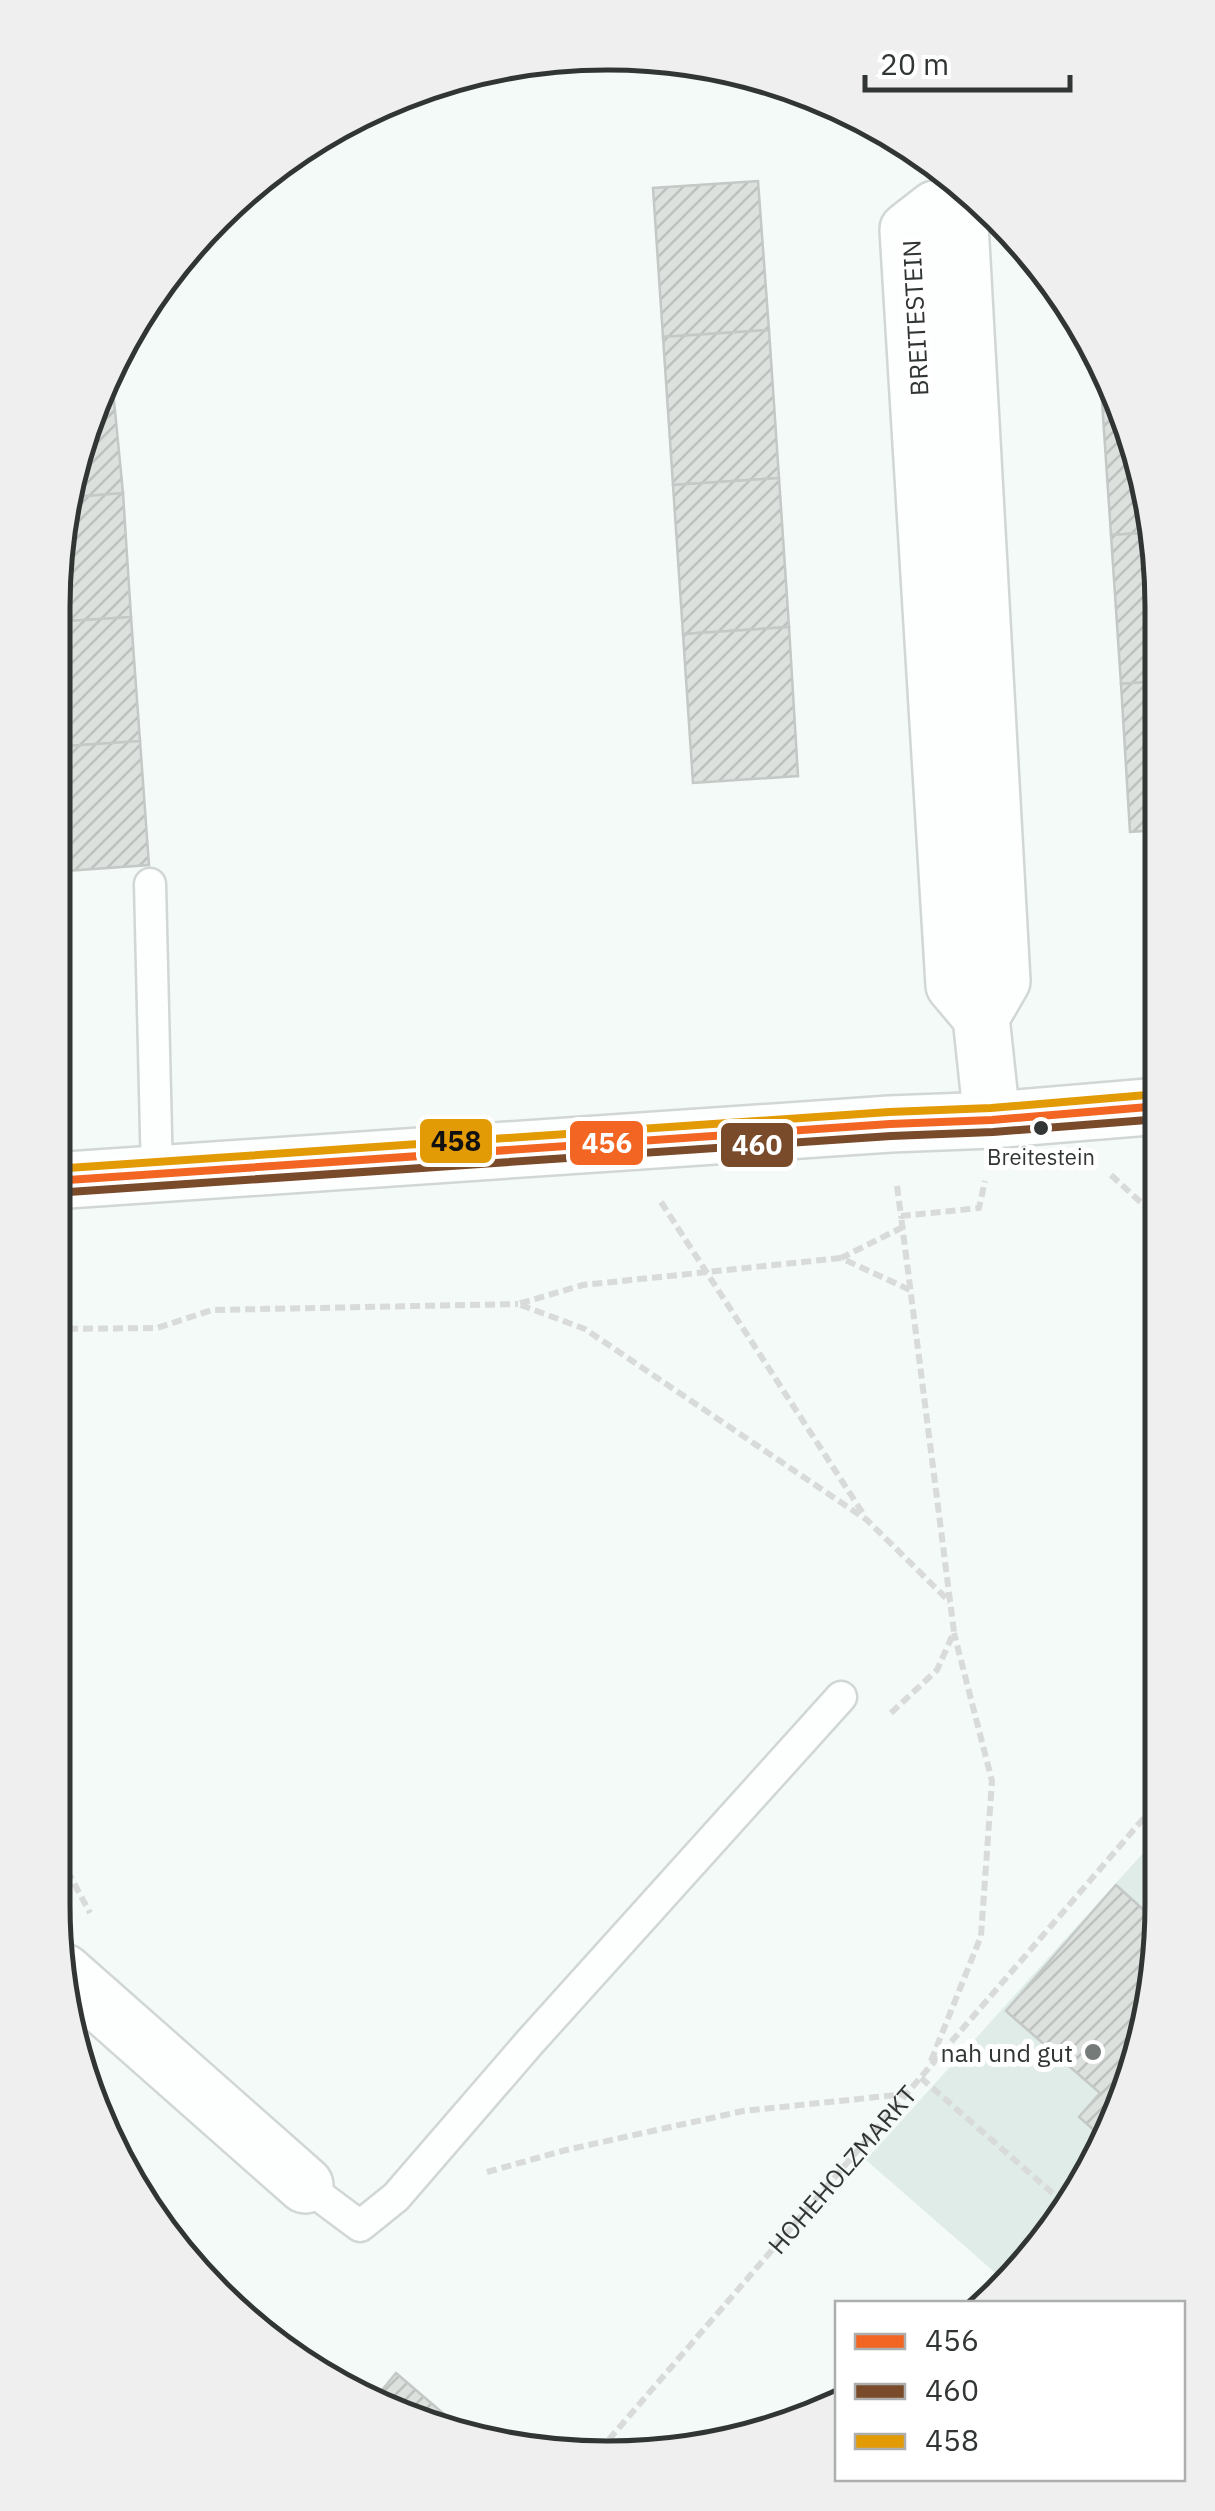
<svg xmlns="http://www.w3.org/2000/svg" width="1215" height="2511" viewBox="0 0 1215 2511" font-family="'IBM Plex Sans',sans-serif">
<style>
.built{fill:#dfece8}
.building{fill:url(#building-hatch);stroke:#c4c8c6;stroke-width:2.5}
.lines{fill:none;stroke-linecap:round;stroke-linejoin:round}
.lane-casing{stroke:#d1d7d5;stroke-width:35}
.street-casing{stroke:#d1d7d5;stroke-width:60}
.path{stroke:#d9dbda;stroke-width:6;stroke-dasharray:10 5;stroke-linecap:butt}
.lane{stroke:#fdfefe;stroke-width:30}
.street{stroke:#fdfefe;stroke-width:55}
.bus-1-casing{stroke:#fff;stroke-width:15}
.bus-2-casing{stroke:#fff;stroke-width:15}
.bus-3-casing{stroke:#fff;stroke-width:15}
.bus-1{stroke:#f26522;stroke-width:8}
.bus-2{stroke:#7a4b2a;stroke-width:8}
.bus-3{stroke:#e39b05;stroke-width:8}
.bus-dot{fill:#313634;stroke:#fff;stroke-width:4}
.poi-dot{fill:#757b78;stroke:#fff;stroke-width:4}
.labels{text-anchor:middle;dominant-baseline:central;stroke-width:10;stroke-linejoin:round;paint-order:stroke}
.bus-label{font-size:22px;fill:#313634;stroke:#fff}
.street-label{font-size:25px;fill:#313634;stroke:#fff}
.poi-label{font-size:25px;fill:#313634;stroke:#fff;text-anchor:end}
.rim{fill:none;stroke:#313634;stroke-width:5}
.line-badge{stroke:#fff;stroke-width:4}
.badge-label{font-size:28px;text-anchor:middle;font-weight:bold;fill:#fff}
.pale-badge-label{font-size:28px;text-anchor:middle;font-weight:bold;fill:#111}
</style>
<defs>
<pattern id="building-hatch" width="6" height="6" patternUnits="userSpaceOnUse" patternTransform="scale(2.5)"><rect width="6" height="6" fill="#dce1de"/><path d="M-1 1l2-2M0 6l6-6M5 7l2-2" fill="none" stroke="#bdc2bf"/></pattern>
</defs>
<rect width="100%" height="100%" fill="#f3faf7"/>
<polygon class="built" points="1162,1832 1162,1904 1120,2116 1024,2270 1007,2283 866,2160"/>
<g class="building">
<polygon points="758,181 769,330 663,337 653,188"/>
<polygon points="769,330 779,478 673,485 663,337"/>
<polygon points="1099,359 1115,385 1101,386"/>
<polygon points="111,370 123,493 75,497 95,395"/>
<polygon points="1115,385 1120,396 1157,532 1111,535 1101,386"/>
<polygon points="779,478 789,627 683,634 673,485"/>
<polygon points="123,493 131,617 53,622 53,607 75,497"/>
<polygon points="1157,532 1158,681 1121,684 1111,535"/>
<polygon points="131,617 140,741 53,747 53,622"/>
<polygon points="789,627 798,776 693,783 683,634"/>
<polygon points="1158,681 1159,830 1130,832 1121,684"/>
<polygon points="140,741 149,865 53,872 53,747"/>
<polygon points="1116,1885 1146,1912 1162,1893 1162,1904 1120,2116 1105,2140 1079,2117 1100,2093 1006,2011"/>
<polygon points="396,2373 472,2438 374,2400"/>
</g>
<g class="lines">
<defs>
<g id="lane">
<polyline points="150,884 157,1175"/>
<polyline points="305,2185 360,2226 396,2197 530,2042 841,1697"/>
</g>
<g id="street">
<polyline points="981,1017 954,985 908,230 935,209 960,224 1002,981 981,1017 992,1120"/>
<polyline points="53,1181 890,1124 992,1120 1160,1106"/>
<polyline points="64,1972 305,2185"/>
</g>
</defs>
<use href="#lane" class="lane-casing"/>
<use href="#street" class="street-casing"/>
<g class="path">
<polyline points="1111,1175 1148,1209 1160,1209"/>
<polyline points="897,1186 901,1216 979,1208 985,1181"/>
<polyline points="661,1202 864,1515"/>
<polyline points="1148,1209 1160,1283"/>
<polyline points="903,1227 841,1258 910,1290"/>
<polyline points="841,1258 583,1285 518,1304 585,1329 867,1520 950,1602"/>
<polyline points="53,1329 157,1328 212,1310 518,1304"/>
<polyline points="891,1713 937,1670 954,1632 901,1216"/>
<polyline points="53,1844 90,1913"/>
<polyline points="931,2061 981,1936 992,1781 954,1633"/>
<polyline points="921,2078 1065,2204"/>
<polyline points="487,2172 566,2150 743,2111 906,2094"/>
<path id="s1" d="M 599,2451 L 1162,1797"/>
</g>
<use href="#lane" class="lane"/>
<use href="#street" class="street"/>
<defs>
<polyline id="bus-1" points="53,1181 890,1124 992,1120 1160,1106"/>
<polyline id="bus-2" points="54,1193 891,1136 993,1132 1160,1119"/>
<polyline id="bus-3" points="53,1169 889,1112 991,1108 1159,1094"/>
</defs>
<use href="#bus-1" class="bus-1-casing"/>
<use href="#bus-2" class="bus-2-casing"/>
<use href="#bus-3" class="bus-3-casing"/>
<use href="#bus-1" class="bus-1"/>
<use href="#bus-2" class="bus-2"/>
<use href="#bus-3" class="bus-3"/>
</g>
<circle class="bus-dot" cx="1041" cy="1128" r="9"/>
<circle class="poi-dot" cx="1093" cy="2052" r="10"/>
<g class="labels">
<g class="bus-label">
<text x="1041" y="1156">Breitestein</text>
</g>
<g class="street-label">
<text transform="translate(915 318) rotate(-93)">BREITESTEIN</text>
<text stroke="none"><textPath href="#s1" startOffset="372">HOHEHOLZMARKT</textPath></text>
</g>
<g class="poi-label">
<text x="1073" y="2052">nah und gut</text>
</g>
</g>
<path d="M0 0H1215V2511H0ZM607 70H608A537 537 0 0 1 1145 607V1904A537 537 0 0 1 608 2441H607A537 537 0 0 1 70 1904V607A537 537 0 0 1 607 70Z" fill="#efefef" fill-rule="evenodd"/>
<path class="rim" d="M607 70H608A537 537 0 0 1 1145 607V1904A537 537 0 0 1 608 2441H607A537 537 0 0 1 70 1904V607A537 537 0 0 1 607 70Z"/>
<g class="line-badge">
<rect x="418" y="1117" width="76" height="48" rx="10" fill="#e39b05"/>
<rect x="568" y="1119" width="77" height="48" rx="10" fill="#f26522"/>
<rect x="719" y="1121" width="76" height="48" rx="10" fill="#7a4b2a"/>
</g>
<g class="badge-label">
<text x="607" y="1153">456</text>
<text x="757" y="1155">460</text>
</g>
<g class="pale-badge-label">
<text x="456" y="1151">458</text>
</g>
<rect x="835" y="2301" width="350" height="180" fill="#ffffff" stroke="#adafae" stroke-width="2.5"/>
<rect x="855" y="2334" width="50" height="15" fill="#f26522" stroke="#adafae" stroke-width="2.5"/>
<text x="925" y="2351" font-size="30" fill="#313634">456</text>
<rect x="855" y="2384" width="50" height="15" fill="#7a4b2a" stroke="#adafae" stroke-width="2.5"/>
<text x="925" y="2401" font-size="30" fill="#313634">460</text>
<rect x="855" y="2434" width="50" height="15" fill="#e39b05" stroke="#adafae" stroke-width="2.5"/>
<text x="925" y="2451" font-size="30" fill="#313634">458</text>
<path d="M865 75v15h205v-15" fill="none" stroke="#313634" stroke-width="5"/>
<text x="880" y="75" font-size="30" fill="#313634" stroke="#ffffff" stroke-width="8" paint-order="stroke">20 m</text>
</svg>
